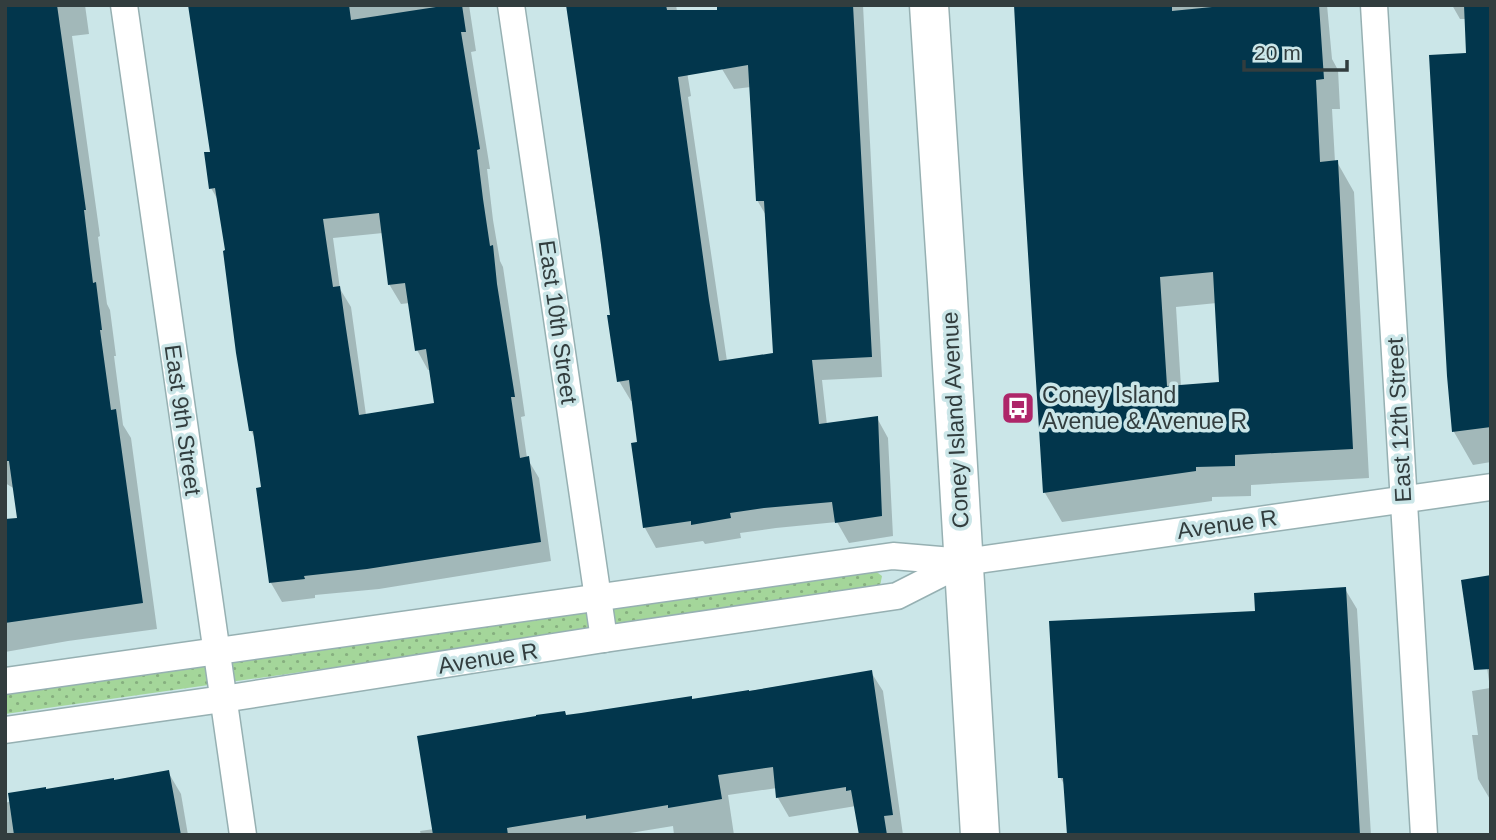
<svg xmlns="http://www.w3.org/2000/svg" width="1496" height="840" viewBox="0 0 1496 840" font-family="Arial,sans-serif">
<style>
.park{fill:url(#park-dots)}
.shadow{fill:#0003;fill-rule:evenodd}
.building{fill:#02364c;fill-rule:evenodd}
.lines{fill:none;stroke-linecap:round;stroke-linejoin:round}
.street-casing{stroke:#96b0b2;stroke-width:29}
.secondary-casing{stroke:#96b0b2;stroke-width:41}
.street{stroke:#fff;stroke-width:26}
.secondary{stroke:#fff;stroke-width:38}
.labels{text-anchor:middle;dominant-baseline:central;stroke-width:7;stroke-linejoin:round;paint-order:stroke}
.street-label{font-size:23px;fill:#323d3e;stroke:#cbe6e8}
.poi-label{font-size:23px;fill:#323d3e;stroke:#cbe6e8;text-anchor:start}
</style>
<defs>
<pattern id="park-dots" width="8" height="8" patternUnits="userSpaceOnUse" patternTransform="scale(1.75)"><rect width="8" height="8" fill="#a4d69a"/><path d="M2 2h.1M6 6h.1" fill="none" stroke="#86af7f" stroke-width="1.8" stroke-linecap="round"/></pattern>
</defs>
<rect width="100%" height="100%" fill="#cbe6e8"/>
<polygon class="park" points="870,567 882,576 880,586 871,591 5,714 5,692"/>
<g class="shadow">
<polygon points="5,5 85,5 89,34 72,36 100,236 98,237 107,304 110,310 116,356 114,356 123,425 131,438 157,629 68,641 5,652 5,521 19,519 15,489 5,483"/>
<path d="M 190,5 L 469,5 L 476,51 L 471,52 L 490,169 L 487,169 L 493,220 L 500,261 L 503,267 L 525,416 L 521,417 L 527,458 L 539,478 L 551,561 L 379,589 L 315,595 L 315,598 L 282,602 L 271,583 L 263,489 L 256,440 L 251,431 L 219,202 L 211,188 L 212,153 ZM 383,233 L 389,284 L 401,304 L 410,303 L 417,350 L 428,370 L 431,370 L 436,404 L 366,415 L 351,307 L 340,289 L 333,238 Z"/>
<polygon points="567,5 676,5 691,96 688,97 696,152 727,361 774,355 767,217 757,200 751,87 734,89 722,69 719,5 863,5 882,377 822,380 827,425 877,418 888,438 893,536 849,543 837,522 776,528 740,533 741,538 705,544 703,541 656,548 645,528 633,444 639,443 633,401 631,401 619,381 611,316"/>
<path d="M 1016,5 L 1327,5 L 1332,59 L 1338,70 L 1340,109 L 1332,109 L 1335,162 L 1337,162 L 1354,192 L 1369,478 L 1251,485 L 1251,496 L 1212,497 L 1212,501 L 1062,522 L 1045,493 ZM 1217,303 L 1221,384 L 1181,387 L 1176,307 Z"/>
<polygon points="1452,5 1491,5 1491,462 1473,465 1454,432 1449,376 1468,55 1466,19 1460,19"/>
<polygon points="1491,577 1491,801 1478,779 1472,735 1478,735 1472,691 1490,688 1486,661"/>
<polygon points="1345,589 1357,609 1371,835 1068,835 1065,786 1060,777 1257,613"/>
<polygon points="871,672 883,691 903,835 860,835 856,806 789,817 778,798 777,788 728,795 734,835 674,835 673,826 618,835 421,835 420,831 434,829 567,717 692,700"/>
<polygon points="168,772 181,794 188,835 5,835 5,803 46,791"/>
</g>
<g class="building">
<polygon points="5,5 57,5 86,210 84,210 93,283 96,282 102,330 100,330 111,410 116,409 143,603 5,623 5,519 17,518 9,461 5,461"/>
<path d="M 188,5 L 349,5 L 351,20 L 449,5 L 462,5 L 466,32 L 461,32 L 480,149 L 477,150 L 483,199 L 490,246 L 493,245 L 497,284 L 515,397 L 511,397 L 520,458 L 529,456 L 541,542 L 367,569 L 304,576 L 305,579 L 269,583 L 256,488 L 261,487 L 253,431 L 249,431 L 236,353 L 223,251 L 225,250 L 215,188 L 209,189 L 204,152 L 210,152 ZM 379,213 L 388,285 L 405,283 L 415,351 L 426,349 L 434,403 L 359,415 L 345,322 L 340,286 L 333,287 L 323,219 Z"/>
<path d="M 566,5 L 666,5 L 667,10 L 717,10 L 717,5 L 853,5 L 872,357 L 812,360 L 819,424 L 878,416 L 882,516 L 835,523 L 832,502 L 764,508 L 730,513 L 731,518 L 691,525 L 691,521 L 643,528 L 631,443 L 637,442 L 629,380 L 617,382 L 607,315 L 610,315 L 600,237 ZM 748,65 L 756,201 L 764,201 L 773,353 L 719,361 L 709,300 L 678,77 Z"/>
<path d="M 1014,5 L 1172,5 L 1172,11 L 1232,5 L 1319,5 L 1324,79 L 1316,80 L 1320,162 L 1338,160 L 1353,449 L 1235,455 L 1235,466 L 1196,467 L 1196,471 L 1043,493 L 1023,174 ZM 1213,272 L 1219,382 L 1167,386 L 1160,277 Z"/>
<polygon points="1464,5 1491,5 1491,427 1452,432 1447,376 1429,55 1466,53"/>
<polygon points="1491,575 1491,669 1474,670 1461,580"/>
<polygon points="1346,587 1360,835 1067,835 1063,778 1058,778 1049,621 1255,611 1254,593"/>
<polygon points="872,670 893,815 884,816 887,835 859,835 851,790 846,791 846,787 776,798 773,767 718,775 722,799 668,808 668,805 586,819 586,815 507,828 508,835 433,835 417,736 536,716 536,715 565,711 566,715 581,713 692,696 692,699 749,690 749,691"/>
<polygon points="169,770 181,835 14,835 8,793 46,787 46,789 114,778 114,780"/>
</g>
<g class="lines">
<defs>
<g id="street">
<polyline points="124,5 243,835"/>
<polyline points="511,5 604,639"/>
<polyline points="1374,5 1424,835"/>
<polyline points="5,681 893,556 964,562 1491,487"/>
<polyline points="5,730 223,699 604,639 897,596 964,562"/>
</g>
<polyline id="secondary" points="929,5 947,282 980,835"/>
</defs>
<use href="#street" class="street-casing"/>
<use href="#secondary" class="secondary-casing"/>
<use href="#street" class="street"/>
<use href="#secondary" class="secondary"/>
</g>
<defs>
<symbol id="bus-square" viewBox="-11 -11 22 22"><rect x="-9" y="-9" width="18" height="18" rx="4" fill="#ae2669" stroke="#cbe6e8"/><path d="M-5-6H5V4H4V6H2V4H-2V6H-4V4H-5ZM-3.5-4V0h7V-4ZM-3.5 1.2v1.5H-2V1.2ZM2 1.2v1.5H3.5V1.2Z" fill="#fff"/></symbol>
</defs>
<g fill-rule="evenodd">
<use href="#bus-square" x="999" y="389" width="38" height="38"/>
</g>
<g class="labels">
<g class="street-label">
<text transform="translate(558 322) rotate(82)">East 10th Street</text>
<text transform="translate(183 420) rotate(82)">East 9th Street</text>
<text transform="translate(955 420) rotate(-93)">Coney Island Avenue</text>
<text transform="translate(1399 420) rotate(-93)">East 12th Street</text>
<text transform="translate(1227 524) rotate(-8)">Avenue R</text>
<text transform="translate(488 658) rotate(-9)">Avenue R</text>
</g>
<g class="poi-label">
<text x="1042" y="395">Coney Island<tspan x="1042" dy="26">Avenue &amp; Avenue R</tspan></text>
</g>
</g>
<rect width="1496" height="840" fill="none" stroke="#323d3e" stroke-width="14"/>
<path d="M1244 60v10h103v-10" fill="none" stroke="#323d3e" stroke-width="3.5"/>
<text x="1254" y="60" font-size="21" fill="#323d3e" stroke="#cbe6e8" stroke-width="5" paint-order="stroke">20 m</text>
</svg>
